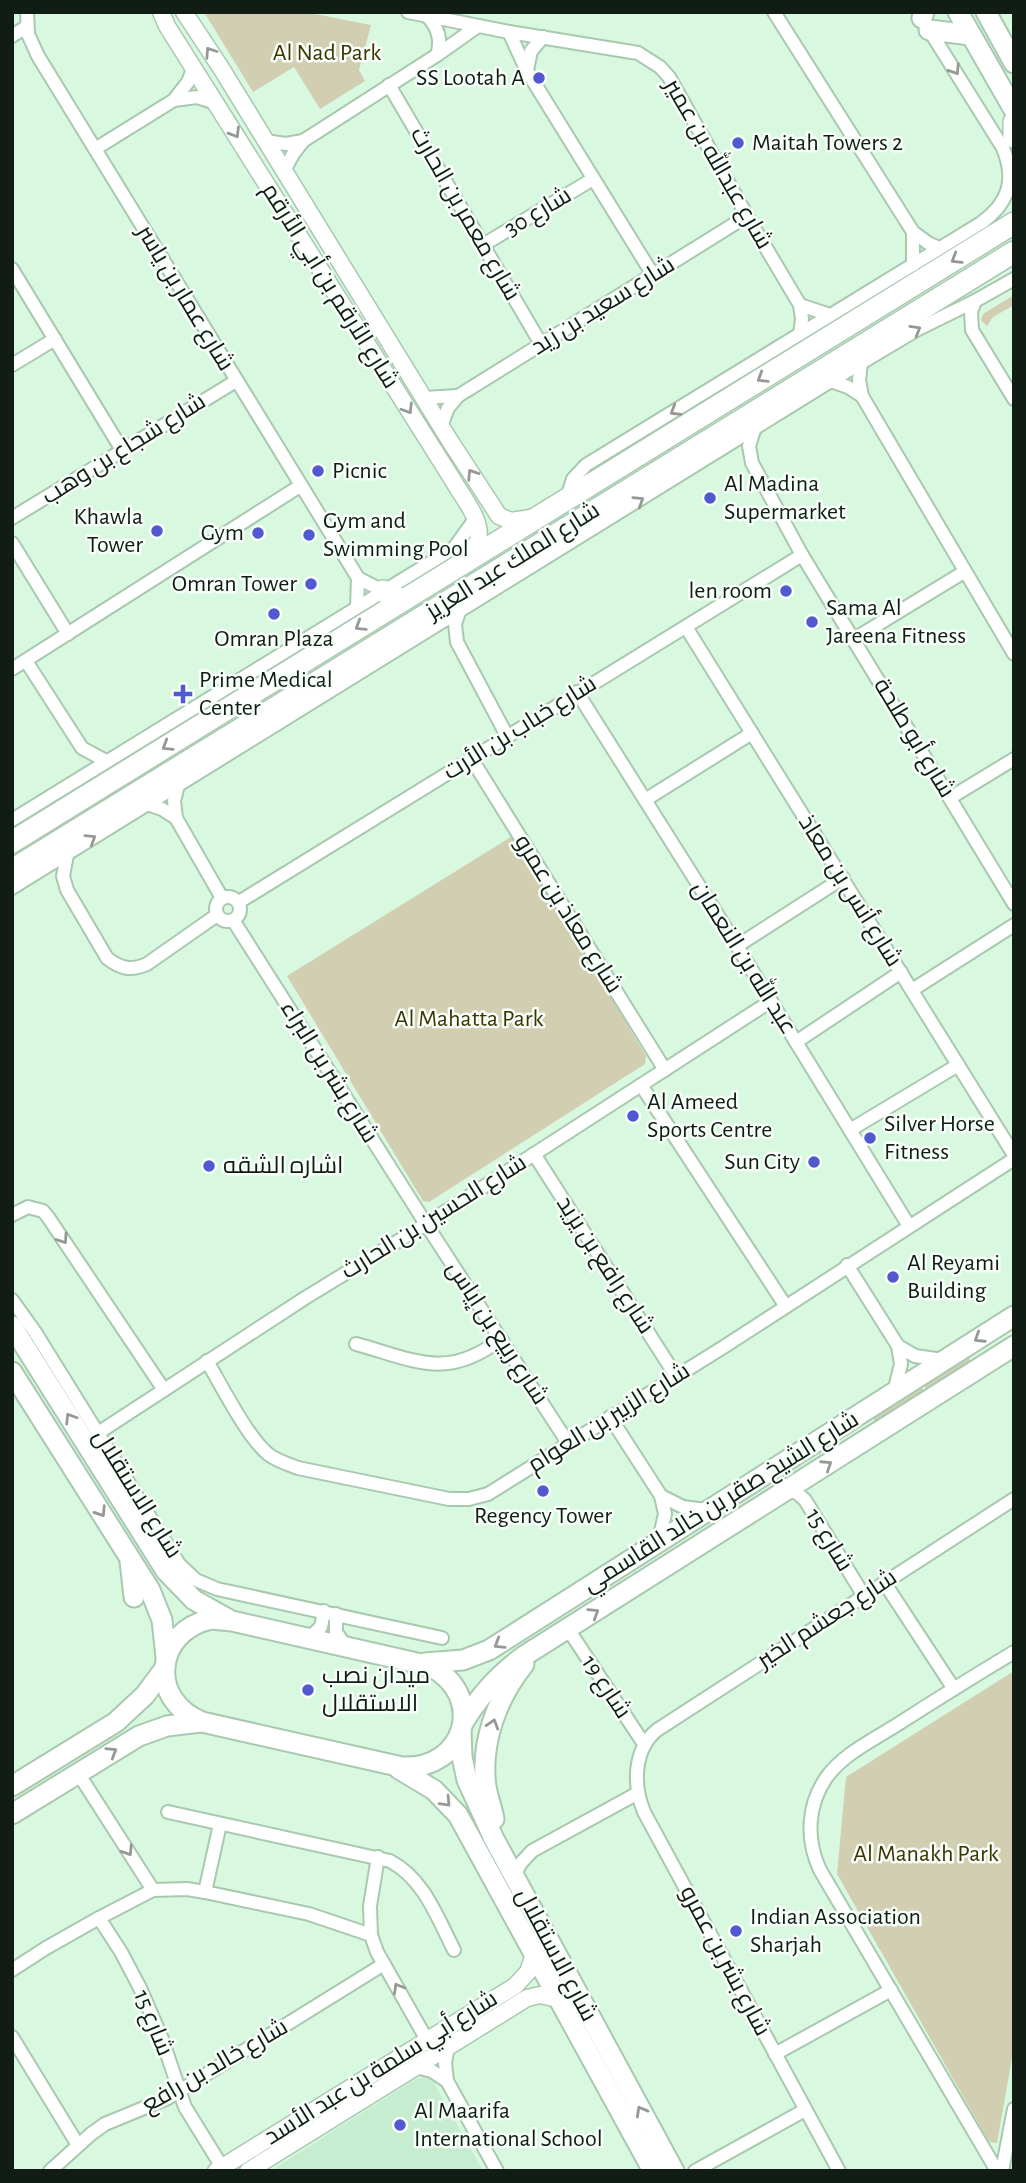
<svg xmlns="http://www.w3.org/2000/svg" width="1026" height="2183" viewBox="0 0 1026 2183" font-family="'Alegreya Sans',Cairo,sans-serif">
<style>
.built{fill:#c6edcf}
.green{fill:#d1ceb2}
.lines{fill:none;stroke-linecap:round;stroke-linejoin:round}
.minor-casing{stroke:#a9c8b0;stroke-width:16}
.tertiary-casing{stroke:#a9c8b0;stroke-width:19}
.primary-casing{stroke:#a9c8b0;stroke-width:23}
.trunk-casing{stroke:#a9c8b0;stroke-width:24}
.minor{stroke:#fff;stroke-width:12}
.tertiary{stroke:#fff;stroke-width:16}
.primary{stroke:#fff;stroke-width:19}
.trunk{stroke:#fff;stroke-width:21}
.oneway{stroke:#949995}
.poi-dot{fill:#5059cf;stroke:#f8fef9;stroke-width:2.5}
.labels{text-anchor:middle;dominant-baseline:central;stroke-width:5;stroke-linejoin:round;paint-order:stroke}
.park-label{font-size:24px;fill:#3c3500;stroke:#f8fef9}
.poi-label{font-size:24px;fill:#111c14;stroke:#f8fef9;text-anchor:start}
.street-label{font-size:24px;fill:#111c14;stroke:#f8fef9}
</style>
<rect width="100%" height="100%" fill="#d8f9df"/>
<polygon class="built" points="430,2076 483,2171 270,2171 416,2079"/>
<g class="green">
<polygon points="204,12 305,12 371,25 359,70 365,81 320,109 294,67 253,92"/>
<polygon points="1014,295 1014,305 993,317 987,326 981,320 983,314"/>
<polygon points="514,835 646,1056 645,1064 429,1202 423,1201 287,976"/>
<polygon points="968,1357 971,1362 927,1390 924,1385"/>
<polygon points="921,1387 924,1392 876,1423 872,1417"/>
<polygon points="1014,1671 1014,2047 997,2143 989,2142 837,1874 846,1777"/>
</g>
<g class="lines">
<defs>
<g id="minor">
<polyline points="27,12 28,34 38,56 358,578 357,607"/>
<polyline points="408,12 509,32 638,53 660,67 669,77 747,216 800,305 802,319 800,334"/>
<polyline points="774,12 913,232 928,243 939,248"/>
<path d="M 427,16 C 438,27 442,40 437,55"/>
<polyline points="509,32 527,71 653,275"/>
<polyline points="12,36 26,27"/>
<polyline points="527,70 531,51 543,37"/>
<polyline points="389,85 541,344"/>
<polyline points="174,100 197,97 216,103"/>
<polyline points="265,141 286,144 303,141"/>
<polyline points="95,149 174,100 188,82 194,66"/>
<polyline points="284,171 293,154 303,141 437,55 478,26"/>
<polyline points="913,232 913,265"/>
<polyline points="483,245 593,179"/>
<polyline points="12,269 122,450"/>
<polyline points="975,301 971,312 972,330 1014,399"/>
<polyline points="800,305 830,315"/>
<polyline points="861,363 859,380 862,396 1014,654"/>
<polyline points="12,365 55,339"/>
<polyline points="831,381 848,387 862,396"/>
<polyline points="424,398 458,396"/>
<polyline points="441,426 448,408 458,396 747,216"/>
<polyline points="754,430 749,446 752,463 802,555 1014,904"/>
<path d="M 567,498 L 573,479 L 586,465 L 981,223 C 1009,203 1016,180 1003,148 L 928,28"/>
<polyline points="12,518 236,381"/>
<polyline points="12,543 68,634"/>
<polyline points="358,578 383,591"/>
<polyline points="459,612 455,624 457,642 507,736"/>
<polyline points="686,627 1014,1155"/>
<polyline points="854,639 964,572"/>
<polyline points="26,661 82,748 106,761"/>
<polyline points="12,669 300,486"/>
<polyline points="577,692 737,946 909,1226"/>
<polyline points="471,758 665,1070"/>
<polyline points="178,785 174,801 176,818 222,898"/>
<polyline points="950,798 1014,759"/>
<polyline points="645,800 752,733"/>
<polyline points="147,804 162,809 176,818"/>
<polyline points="12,820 454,548 475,519"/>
<path d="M 67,855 L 63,876 L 67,890 L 107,958 C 121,969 131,971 147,964 L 217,915"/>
<polyline points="12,888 831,381 918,329 975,301 1014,279"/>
<circle cx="228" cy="909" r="12"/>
<polyline points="239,902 802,555"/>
<polyline points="233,920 426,1224 568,1443"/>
<polyline points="737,946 843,878"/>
<polyline points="912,990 1014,925"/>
<polyline points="796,1042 901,972"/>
<polyline points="641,1085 785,1305"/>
<polyline points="850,1130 958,1065"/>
<polyline points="534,1154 676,1376"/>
<polyline points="12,1215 28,1207 43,1211 48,1217 164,1390"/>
<polyline points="847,1265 898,1346 901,1364 894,1392"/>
<polyline points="12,1300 35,1332 179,1564 196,1580 217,1589 442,1638"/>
<path d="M 356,1344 C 415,1360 446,1381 501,1339"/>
<polyline points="898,1346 915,1356 943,1360"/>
<path d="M 207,1361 C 221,1385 248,1438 268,1454 C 277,1461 288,1464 298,1468 L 449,1499 L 469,1499 L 488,1494 L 722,1348 L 1014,1159"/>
<polyline points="610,1417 661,1496 665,1514 659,1540"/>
<polyline points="98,1433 305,1298 426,1224 771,1001"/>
<polyline points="788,1490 797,1493 805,1500 864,1596"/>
<polyline points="661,1496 683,1507 706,1510"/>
<polyline points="884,1582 954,1689"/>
<polyline points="336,1614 336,1632 346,1647"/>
<polyline points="568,1629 644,1744"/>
<polyline points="309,1638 321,1627 324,1611"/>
<polyline points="78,1773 153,1890"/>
<path d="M 168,1812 L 390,1861 C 424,1879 437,1917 454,1950"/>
<polyline points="378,1857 370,1906 371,1935 377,1952 427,2040"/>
<polyline points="514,1876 521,1863 532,1851 638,1793"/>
<polyline points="205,1892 220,1824"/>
<polyline points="99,1918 121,1952 140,1988 162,2039 185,2107 222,2167"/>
<polyline points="12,1970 46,1948 99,1918 153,1890 187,1889 205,1892 309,1914 371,1935"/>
<polyline points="12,2037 78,2145"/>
<polyline points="448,2046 445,2063 447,2081 497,2171"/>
<polyline points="775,2054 891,1990"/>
<polyline points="415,2067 432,2071 447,2081"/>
<polyline points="50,2171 91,2134 105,2124 168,2098 384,1964"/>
<polyline points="695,2171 805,2110"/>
<path d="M 839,2171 L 644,1812 C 633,1785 633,1750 657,1730 L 1014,1499"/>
<path d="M 997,2171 L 820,1870 C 806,1840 807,1806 826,1778 C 842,1755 871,1741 895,1726 C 934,1701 974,1676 1014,1652"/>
<polyline points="1002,2171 1014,2109"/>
</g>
<g id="tertiary">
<path d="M 161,12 L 167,26 L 454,482 C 463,498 483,521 478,540 C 476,548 471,555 467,561"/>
<polyline points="184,12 221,68 450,441 499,516 511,521 531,518"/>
<polyline points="216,2171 515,1986 528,1972 534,1954"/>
<polyline points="248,2171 527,1998 540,1995 558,1999"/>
</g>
<g id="primary">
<polyline points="958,12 1014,110"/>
<polyline points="986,12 1014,63"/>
<polyline points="922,18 924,12"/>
<polyline points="929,30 971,35"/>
<polyline points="12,1326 166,1571 194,1600 228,1619"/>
<polyline points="12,1372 150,1590 162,1620 166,1657"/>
<polyline points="130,1561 134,1597"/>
<path d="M 211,1619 L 232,1621 L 430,1666 C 487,1696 466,1770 402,1767 L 202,1722 C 148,1700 154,1632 211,1619 Z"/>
<polyline points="425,1663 463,1660 489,1650 1014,1316"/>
<path d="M 463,1723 C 479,1696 499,1674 524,1656 L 1014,1346"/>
<polyline points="461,1732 462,1757 467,1780 494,1839 674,2171"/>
<polyline points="399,1769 434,1790 458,1815 653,2171"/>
<polyline points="12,1786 116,1722 145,1695 165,1668"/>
<polyline points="12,1814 139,1736 167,1726 201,1722"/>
<path d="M 494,1819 C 492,1808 488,1798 486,1787 C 480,1743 497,1698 524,1664"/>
</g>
<g id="trunk">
<polyline points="1014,122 1014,137"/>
<polyline points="383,591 402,600"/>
<polyline points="12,842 1014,223"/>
<polyline points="12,870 1014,252"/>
</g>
</defs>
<use href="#minor" class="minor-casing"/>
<use href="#tertiary" class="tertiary-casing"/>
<use href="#primary" class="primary-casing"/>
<use href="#trunk" class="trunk-casing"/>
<use href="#minor" class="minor"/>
<use href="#tertiary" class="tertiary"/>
<use href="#primary" class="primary"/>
<use href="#trunk" class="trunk"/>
</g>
<defs><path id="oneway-chevron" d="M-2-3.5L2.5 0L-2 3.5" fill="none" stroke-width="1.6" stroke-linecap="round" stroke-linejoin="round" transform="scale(1.75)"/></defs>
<g class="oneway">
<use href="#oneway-chevron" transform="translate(210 52) rotate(-124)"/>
<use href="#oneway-chevron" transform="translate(955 70) rotate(57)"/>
<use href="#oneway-chevron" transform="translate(235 133) rotate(59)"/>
<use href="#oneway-chevron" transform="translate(956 259) rotate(148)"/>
<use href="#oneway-chevron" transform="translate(916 330) rotate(-30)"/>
<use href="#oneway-chevron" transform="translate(762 378) rotate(148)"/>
<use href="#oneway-chevron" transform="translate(408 409) rotate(58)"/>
<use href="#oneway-chevron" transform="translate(675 411) rotate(149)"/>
<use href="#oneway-chevron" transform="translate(472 474) rotate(-123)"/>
<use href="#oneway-chevron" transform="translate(639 501) rotate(-32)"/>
<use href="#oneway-chevron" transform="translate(360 626) rotate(148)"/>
<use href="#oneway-chevron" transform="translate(167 746) rotate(148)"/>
<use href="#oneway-chevron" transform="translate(91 839) rotate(-32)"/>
<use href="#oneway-chevron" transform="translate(63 1239) rotate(56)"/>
<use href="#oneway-chevron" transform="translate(979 1338) rotate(147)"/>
<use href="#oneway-chevron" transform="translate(70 1418) rotate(-122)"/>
<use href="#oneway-chevron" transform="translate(827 1465) rotate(-33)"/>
<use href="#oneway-chevron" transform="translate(101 1512) rotate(57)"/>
<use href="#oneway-chevron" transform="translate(594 1613) rotate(-32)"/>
<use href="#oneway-chevron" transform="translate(499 1644) rotate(148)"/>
<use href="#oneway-chevron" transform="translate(493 1724) rotate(-73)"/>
<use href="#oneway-chevron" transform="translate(112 1752) rotate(-32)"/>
<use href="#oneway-chevron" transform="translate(446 1802) rotate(47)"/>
<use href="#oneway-chevron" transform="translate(128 1851) rotate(57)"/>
<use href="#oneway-chevron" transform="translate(398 1988) rotate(-120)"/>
<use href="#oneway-chevron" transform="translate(641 2111) rotate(-119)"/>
</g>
<g class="poi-dot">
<circle cx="539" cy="78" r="7"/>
<circle cx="738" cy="143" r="7"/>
<circle cx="318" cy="471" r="7"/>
<circle cx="710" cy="498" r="7"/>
<circle cx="157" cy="531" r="7"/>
<circle cx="258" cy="533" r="7"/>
<circle cx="309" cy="535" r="7"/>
<circle cx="311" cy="584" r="7"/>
<circle cx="786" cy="591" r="7"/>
<circle cx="274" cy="614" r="7"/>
<circle cx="812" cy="622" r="7"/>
<path d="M179.5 683.5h7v7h7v7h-7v7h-7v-7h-7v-7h7z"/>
<circle cx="633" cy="1116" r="7"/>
<circle cx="870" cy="1138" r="7"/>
<circle cx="814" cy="1162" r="7"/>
<circle cx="209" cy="1166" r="7"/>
<circle cx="893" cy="1277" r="7"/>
<circle cx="543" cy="1491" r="7"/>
<circle cx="308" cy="1690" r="7"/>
<circle cx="736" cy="1931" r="7"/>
<circle cx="400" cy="2125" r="7"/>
</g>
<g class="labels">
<g class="park-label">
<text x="327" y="53">Al Nad Park</text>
<text x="469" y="1019">Al Mahatta Park</text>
<text x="926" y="1854">Al Manakh Park</text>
</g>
<g class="poi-label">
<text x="525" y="78" text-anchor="end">SS Lootah A</text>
<text x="752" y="143">Maitah Towers 2</text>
<text x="332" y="471">Picnic</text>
<text x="724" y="484">Al Madina<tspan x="724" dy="28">Supermarket</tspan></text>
<text x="143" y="517" text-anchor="end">Khawla<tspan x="143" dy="28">Tower</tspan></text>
<text x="323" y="521">Gym and<tspan x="323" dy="28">Swimming Pool</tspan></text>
<text x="244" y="533" text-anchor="end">Gym</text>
<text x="297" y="584" text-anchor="end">Omran Tower</text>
<text x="772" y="591" text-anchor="end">len room</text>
<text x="826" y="608">Sama Al<tspan x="826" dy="28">Jareena Fitness</tspan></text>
<text x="274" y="639" text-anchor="middle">Omran Plaza</text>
<text x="199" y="680">Prime Medical<tspan x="199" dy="28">Center</tspan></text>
<text x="647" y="1102">Al Ameed<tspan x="647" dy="28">Sports Centre</tspan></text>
<text x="884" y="1124">Silver Horse<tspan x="884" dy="28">Fitness</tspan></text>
<text x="800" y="1162" text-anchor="end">Sun City</text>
<text x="223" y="1166">اشاره الشقه</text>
<text x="907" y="1263">Al Reyami<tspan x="907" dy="28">Building</tspan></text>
<text x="543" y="1516" text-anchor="middle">Regency Tower</text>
<text x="322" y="1676">ميدان نصب<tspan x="322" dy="28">الاستقلال</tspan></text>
<text x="750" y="1917">Indian Association<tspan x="750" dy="28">Sharjah</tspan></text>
<text x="414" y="2111">Al Maarifa<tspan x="414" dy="28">International School</tspan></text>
</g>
<g class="street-label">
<text transform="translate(718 164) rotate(60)">شارع عبدالله بن عمير</text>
<text transform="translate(538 212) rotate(-31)">شارع 30</text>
<text transform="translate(465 214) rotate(60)">شارع معمر بن الحارث</text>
<text transform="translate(330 286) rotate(58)">شارع الأرقم بن أبي الأرقم</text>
<text transform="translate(185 298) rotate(59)">شارع عمار بن ياسر</text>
<text transform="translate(603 306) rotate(-32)">شارع سعيد بن زيد</text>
<text transform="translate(124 449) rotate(-32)">شارع شجاع بن وهب</text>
<text transform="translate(513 561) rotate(-32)">شارع الملك عبد العزيز</text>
<text transform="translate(520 728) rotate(-32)">شارع خباب بن الأرت</text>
<text transform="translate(914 738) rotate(59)">شارع أبو طلحة</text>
<text transform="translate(850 891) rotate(58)">شارع أنس بن معاذ</text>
<text transform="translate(568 914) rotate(58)">شارع معاذ بن عمرو</text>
<text transform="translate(744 958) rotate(58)">عبد الله بن النعمان</text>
<text transform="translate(329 1072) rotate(58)">شارع بشر بن البراء</text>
<text transform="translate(434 1217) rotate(-32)">شارع الحسين بن الحارث</text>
<text transform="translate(605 1265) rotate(57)">شارع رافع بن يزيد</text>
<text transform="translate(497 1333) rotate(57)">شارع ربيع بن إياس</text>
<text transform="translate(609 1418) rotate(-32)">شارع الزبير بن العوام</text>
<text transform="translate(137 1494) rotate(58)">شارع الاستقلال</text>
<text transform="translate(721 1502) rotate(-32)">شارع الشيخ صقر بن خالد القاسمي</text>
<text transform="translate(829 1540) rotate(59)">شارع 15</text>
<text transform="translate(827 1619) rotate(-33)">شارع جعشم الخير</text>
<text transform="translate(606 1687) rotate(57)">شارع 19</text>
<text transform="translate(556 1955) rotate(62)">شارع الاستقلال</text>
<text transform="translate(725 1961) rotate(62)">شارع بشر بن عمرو</text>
<text transform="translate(153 2023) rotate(68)">شارع 15</text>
<text transform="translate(215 2066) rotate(-30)">شارع خالد بن رافع</text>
<text transform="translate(381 2068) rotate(-32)">شارع أبي سلمة بن عبد الأسد</text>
</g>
</g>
<rect width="1026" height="2183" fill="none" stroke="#111c14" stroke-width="28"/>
</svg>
